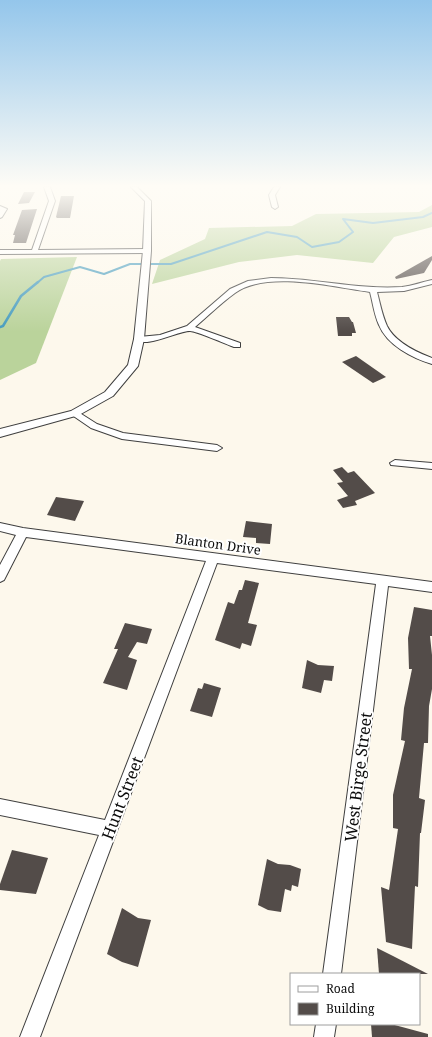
<svg xmlns="http://www.w3.org/2000/svg" width="432" height="1037" viewBox="0 0 432 1037" font-family="'Noto Serif',serif">
<style>
.forest{fill:#bad39b}
.lines{fill:none;stroke-linecap:round;stroke-linejoin:round}
.stream-far1{stroke:#459bbe;stroke-width:2}
.stream{stroke:#459bbe;stroke-width:2.5}
.building{fill:#534c49}
.minor-casing{stroke:#3f3f3f;stroke-width:2}
.tertiary-casing{stroke:#3f3f3f;stroke-width:2}
.minor{fill:#fff;fill-rule:evenodd}
.tertiary{fill:#fff;fill-rule:evenodd}
.labels{text-anchor:middle;dominant-baseline:central;stroke-width:4;stroke-linejoin:round;paint-order:stroke}
.street-label{font-size:13px;fill:#0c0c0c;stroke:#fff}
.near-street-label{font-size:16px;fill:#0c0c0c;stroke:#fff}
</style>
<rect width="100%" height="100%" fill="#fdf8ec"/>
<g class="forest">
<polygon points="432,205 432,227 394,237 373,263 297,255 239,262 152,284 160,260 205,239 209,228 292,226 316,214 419,212"/>
<polygon points="77,257 36,363 0,380 0,261 1,259"/>
</g>
<g class="lines">
<polyline class="stream-far1" points="37,283 44,277 80,267 104,274 130,264 171,264 267,232 297,237 312,247 339,242 353,232 343,219 373,223 423,217 432,213"/>
<polyline class="stream" points="0,327 3,326 21,296 38,282"/>
</g>
<g class="building">
<polygon points="24,192 35,192 29,203 18,204"/>
<polygon points="61,196 74,196 70,218 57,218 56,217"/>
<polygon points="37,209 26,243 13,243 15,235 13,235 22,210"/>
<polygon points="432,256 432,260 424,273 396,279 395,277"/>
<polygon points="336,317 349,317 352,322 353,322 356,333 352,333 352,336 338,336"/>
<polygon points="356,356 386,377 373,383 342,362"/>
<polygon points="342,467 348,473 354,471 375,493 355,501 357,505 343,508 337,500 348,496 337,483 343,482 333,470"/>
<polygon points="56,497 84,501 75,521 47,515"/>
<polygon points="246,521 272,524 270,544 256,543 256,538 243,537"/>
<polygon points="245,580 259,583 248,623 257,625 251,646 242,643 240,649 215,640 228,602 234,604 239,590 242,590"/>
<polygon points="414,607 432,610 432,636 430,636 432,655 432,689 429,706 428,743 424,743 419,798 425,800 421,833 420,833 418,887 415,886 412,949 386,942 381,887 389,890 398,829 393,828 393,795 405,741 401,740 404,708 412,669 409,669 408,638"/>
<polygon points="125,623 152,629 147,644 137,642 128,657 137,660 127,690 103,683 118,649 114,649"/>
<polygon points="307,660 318,665 334,666 332,681 324,680 321,693 302,688"/>
<polygon points="204,683 221,688 212,717 190,711 198,688 202,689"/>
<polygon points="12,850 48,858 36,894 0,890 0,884"/>
<polygon points="267,859 278,864 290,865 301,869 298,887 292,885 291,891 285,889 281,912 268,910 258,905"/>
<polygon points="122,908 138,918 151,920 138,967 122,962 107,954"/>
<polygon points="377,948 393,956 428,974 379,974"/>
<polygon points="371,1024 391,1024 428,1034 428,1037 372,1037"/>
</g>
<g class="lines">
<defs>
<g id="minor">
<polygon points="44,187 50,187 55,201 38,250 147,249 150,251 147,253 0,254 0,250 32,250 49,201"/>
<polygon points="274,187 280,187 275,195 278,207 275,209 272,207 269,195"/>
<polygon points="0,206 7,209 2,217 0,218"/>
<path d="M 271,278 C 315,278 358,290 402,287 C 412,286 422,282 432,280 L 432,284 L 404,291 L 377,292 C 380,303 382,315 387,326 C 395,342 416,352 432,358 L 432,364 C 412,358 387,345 379,325 C 374,314 373,303 370,292 C 333,287 267,270 235,293 C 221,303 208,316 195,327 L 240,343 L 240,347 L 234,347 C 226,344 196,331 190,331 C 177,331 146,349 135,339 L 139,337 L 160,335 L 187,326 L 230,289 L 248,281 Z"/>
<polygon points="75,410 97,424 123,433 217,445 222,448 217,451 122,439 91,428 72,415 70,413"/>
<polygon points="395,460 432,463 432,469 391,465 390,463"/>
<polygon points="0,523 23,528 432,582 432,592 388,586 341,974 323,974 376,584 217,563 40,1037 20,1037 99,835 0,815 0,799 105,820 206,561 26,537 4,580 0,582 0,565 16,535 0,531"/>
<polygon points="316,1024 336,1024 334,1037 314,1037"/>
</g>
<polygon id="tertiary" points="131,187 137,187 151,201 151,251 144,339 138,366 113,396 79,415 0,437 0,429 71,411 105,392 128,365 134,339 143,251 145,201"/>
</defs>
<use href="#minor" class="minor-casing"/>
<use href="#tertiary" class="tertiary-casing"/>
<use href="#minor" class="minor"/>
<use href="#tertiary" class="tertiary"/>
</g>
<linearGradient id="sky" x2="0" y2="1"><stop stop-color="#94c6eb"/><stop offset="0.56" stop-color="#fefcf6"/><stop offset="1" stop-color="#fefcf6" stop-opacity="0"/></linearGradient>
<rect width="432" height="332" fill="url(#sky)"/>
<g class="labels">
<g class="street-label">
<text transform="translate(218 544) rotate(8)">Blanton Drive</text>
</g>
<g class="near-street-label">
<text transform="translate(358 777) rotate(-83)">West Birge Street</text>
<text transform="translate(122 798) rotate(-69)">Hunt Street</text>
</g>
</g>
<rect x="290" y="973" width="130" height="52" fill="#ffffff" stroke="#9e9e9e"/>
<rect x="298" y="986" width="20" height="6" fill="#ffffff" stroke="#9e9e9e"/>
<text x="326" y="993" font-size="12" fill="#0c0c0c">Road</text>
<rect x="298" y="1003" width="20" height="12" fill="#534c49" stroke="#9e9e9e"/>
<text x="326" y="1013" font-size="12" fill="#0c0c0c">Building</text>
</svg>
